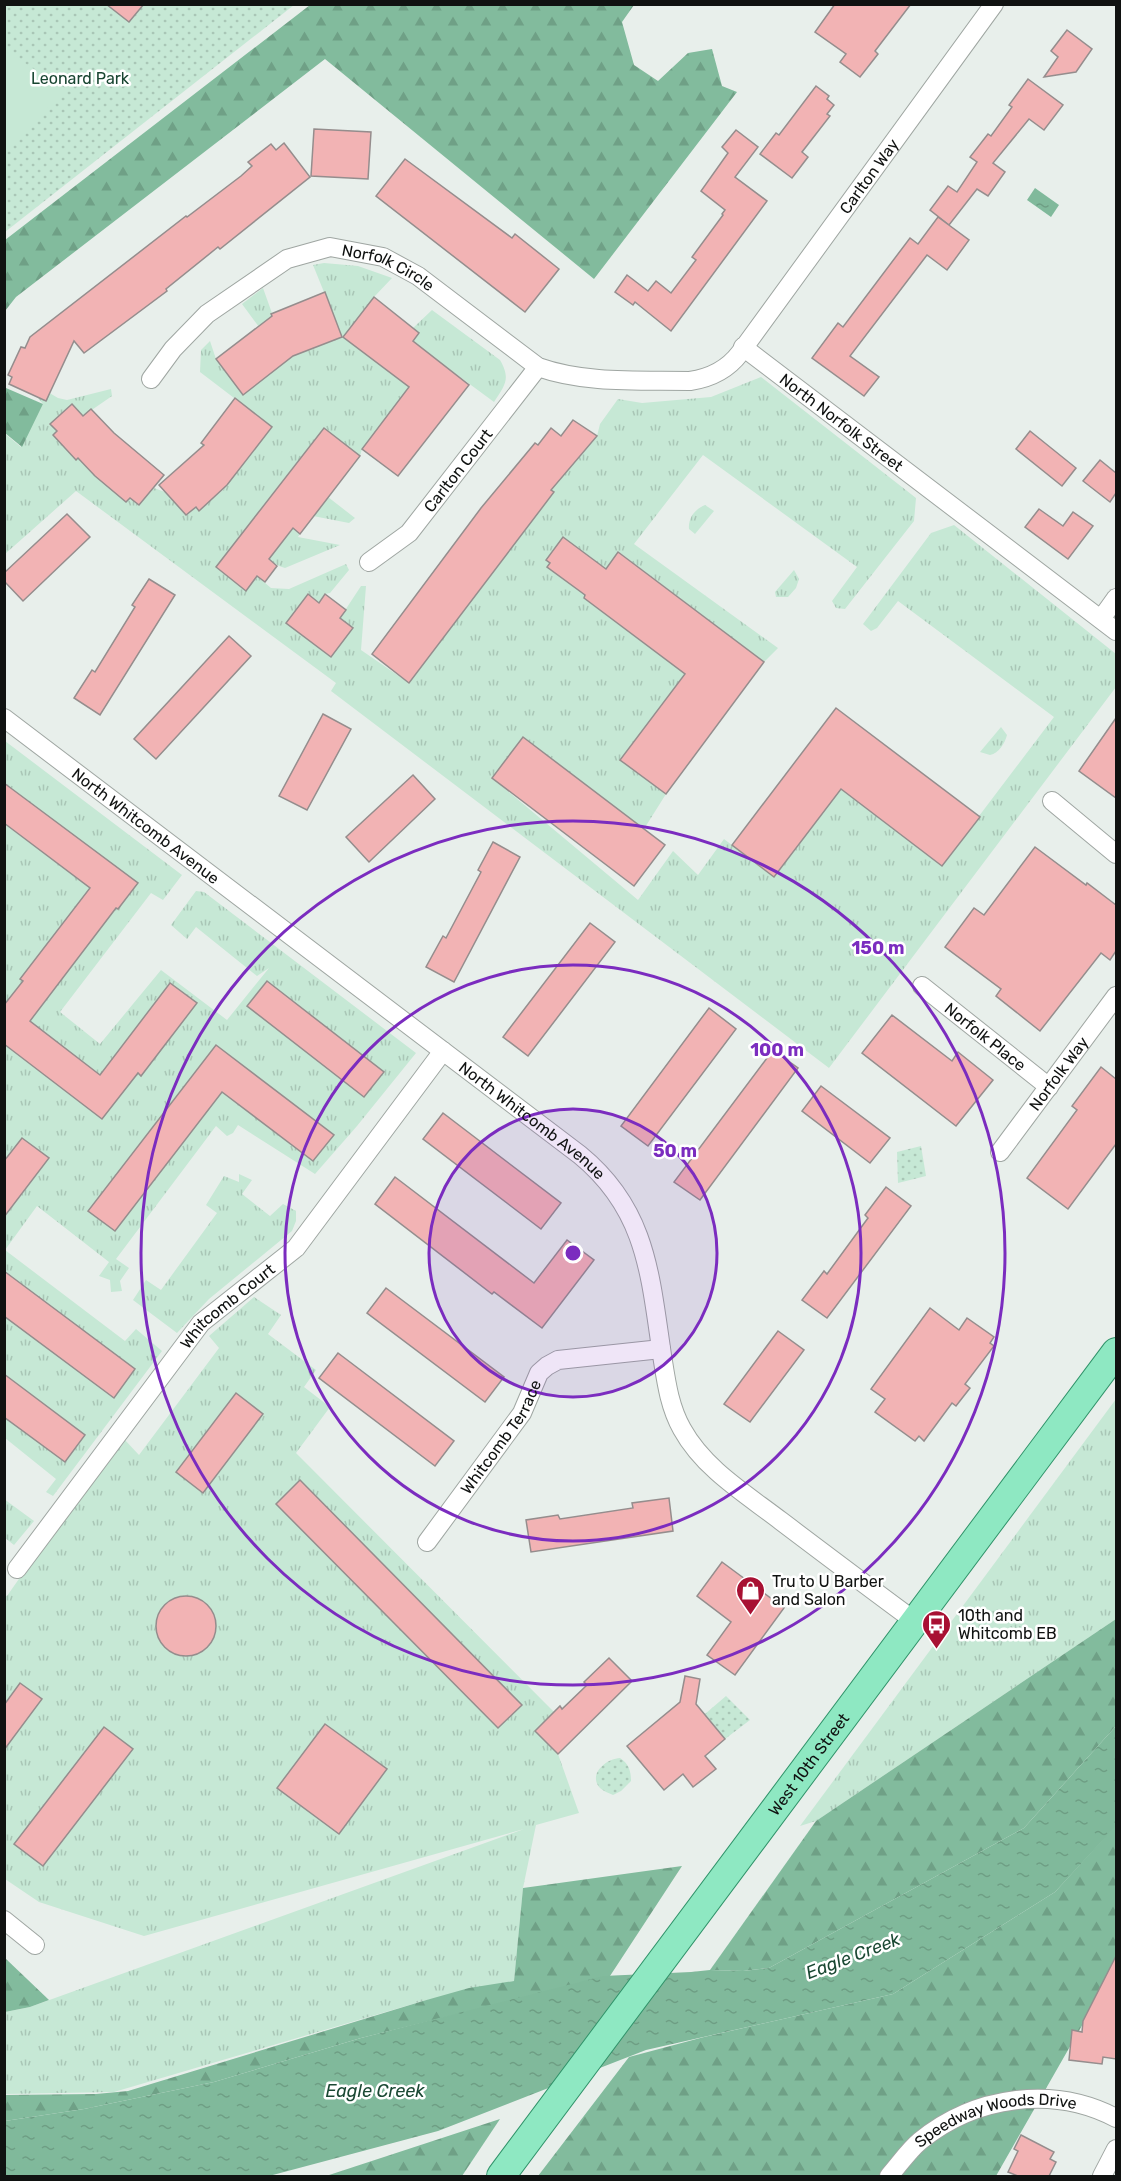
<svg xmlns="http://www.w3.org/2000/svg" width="1121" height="2181" viewBox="0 0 1121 2181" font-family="Rubik,sans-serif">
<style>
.grass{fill:url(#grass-tufts)}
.forest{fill:url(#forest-firs)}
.park{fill:url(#park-dots)}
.pitch{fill:#c6e8d5}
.water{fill:url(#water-ripples)}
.building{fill:#f2b3b4;stroke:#958d8d;stroke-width:1.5}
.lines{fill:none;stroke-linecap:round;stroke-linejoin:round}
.street-casing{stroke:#9fa6a2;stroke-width:20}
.primary-casing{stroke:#31936a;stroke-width:30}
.street{stroke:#fff;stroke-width:18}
.primary{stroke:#8ee8c2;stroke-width:28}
.ring{fill:none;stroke:#7b2cbf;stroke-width:3}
.labels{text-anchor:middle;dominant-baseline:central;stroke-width:5;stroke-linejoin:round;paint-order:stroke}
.park-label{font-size:16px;fill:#184531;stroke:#fff}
.street-label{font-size:16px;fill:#101211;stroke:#fff}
.poi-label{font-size:16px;fill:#101211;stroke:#fff;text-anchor:start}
.water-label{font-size:18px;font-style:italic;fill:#1a4833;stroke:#fff}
.centre{fill:#7b2cbf;stroke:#fff;stroke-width:3}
.ring-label{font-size:18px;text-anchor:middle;font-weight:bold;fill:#7b2cbf;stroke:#fff;stroke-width:5;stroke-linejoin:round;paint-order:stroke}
</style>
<defs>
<pattern id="grass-tufts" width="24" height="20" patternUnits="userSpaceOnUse" patternTransform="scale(1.5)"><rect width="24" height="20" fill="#c6e8d5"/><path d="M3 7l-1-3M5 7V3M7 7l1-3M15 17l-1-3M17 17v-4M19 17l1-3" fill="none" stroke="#a9c6b6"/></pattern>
<pattern id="forest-firs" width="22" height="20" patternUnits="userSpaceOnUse" patternTransform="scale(1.5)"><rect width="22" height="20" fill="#82bb9d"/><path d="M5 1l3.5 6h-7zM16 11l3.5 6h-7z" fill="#6fa086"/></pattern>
<pattern id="park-dots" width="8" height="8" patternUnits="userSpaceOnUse" patternTransform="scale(1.5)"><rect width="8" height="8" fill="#c6e8d5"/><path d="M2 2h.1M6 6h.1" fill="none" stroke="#a9c6b6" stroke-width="1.8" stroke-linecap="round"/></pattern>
<pattern id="water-ripples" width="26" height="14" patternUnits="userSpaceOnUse" patternTransform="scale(1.5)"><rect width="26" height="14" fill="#80b99b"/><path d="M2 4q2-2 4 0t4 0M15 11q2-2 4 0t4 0" fill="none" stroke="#6e9e84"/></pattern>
</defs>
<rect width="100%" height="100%" fill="#e8efeb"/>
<g class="grass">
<path d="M 324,263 L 358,266 L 392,278 L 374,297 L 343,337 L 389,372 L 419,333 L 413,328 L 432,310 L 500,360 C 511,379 505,385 494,402 L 433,357 L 362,449 L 360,456 L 324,428 L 290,471 L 325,500 L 328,497 L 355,518 L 349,523 L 313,516 L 315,498 L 286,476 L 253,519 L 282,542 L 293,528 L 300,534 L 298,537 L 340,545 L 285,568 C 265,563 258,541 249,525 L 216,567 L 246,591 L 257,576 L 271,588 L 289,589 L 346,564 L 349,570 L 330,593 L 325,594 L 319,603 L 308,595 L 286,623 L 331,657 L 352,628 L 340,618 L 361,586 L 366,586 L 361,650 L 409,683 L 553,487 L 597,436 L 600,424 L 618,399 L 642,403 L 711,397 L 761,377 L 916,498 L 914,521 L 845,609 L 836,608 L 832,601 L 857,567 L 703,455 L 634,544 L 778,648 L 764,662 L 619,552 L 584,597 L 685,674 L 620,760 L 666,794 L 644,829 L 523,737 L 492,778 L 638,900 L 673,851 L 698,875 L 724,839 L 774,877 L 841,789 L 942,865 L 1054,717 L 898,601 L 877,628 L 871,631 L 863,624 L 931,533 L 954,525 L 1116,654 L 1116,687 L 829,1068 L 331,691 L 336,683 L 76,491 L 5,554 L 4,433 L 21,447 L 43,404 L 37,397 L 41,388 L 58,398 L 67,400 L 111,389 L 112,396 L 83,416 L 72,405 L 51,425 L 57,431 L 53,435 L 86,466 L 111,443 L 104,483 L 126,502 L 130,498 L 139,505 L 154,488 L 165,492 L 186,515 L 196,507 L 199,511 L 224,489 L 201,443 L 238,471 L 272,427 L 200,372 L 201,350 L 210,341 L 216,359 L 243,395 L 285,362 L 242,304 L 263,288 L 288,358 L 339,338 L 339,329 L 313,265 Z"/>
<path d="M 705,505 L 714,511 L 695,534 L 689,529 C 688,518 695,509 705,505 Z"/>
<polygon points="794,570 799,579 796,588 788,597 776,597 775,592"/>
<path d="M 1001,727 L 1007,735 C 1005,743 999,753 990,755 L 980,752 Z"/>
<polygon points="5,741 182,875 163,900 151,893 60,1012 100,1044 161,970 227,1020 269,968 257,976 196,927 187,939 171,925 196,891 204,892 416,1053 357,1126 315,1174 238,1125 233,1133 227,1136 216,1126 116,1259 129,1268 120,1281 122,1291 111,1292 110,1280 99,1276 109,1262 37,1206 5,1250 125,1341 136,1329 162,1351 53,1496 46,1492 56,1479 5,1438 5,1217 49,1158 22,1138 5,1161 4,1044 102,1119 123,1093 7,1003 5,1005"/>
<polygon points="239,1174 252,1180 242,1194 270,1216 283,1204 296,1211 296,1221 292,1231 209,1299 177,1333 133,1300 146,1280 161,1290 217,1213 206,1205 224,1176 239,1182"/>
<polygon points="254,1297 281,1315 268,1334 316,1370 304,1387 330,1407 296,1453 554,1712 535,1731 558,1754 579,1813 536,1825 523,1888 514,1981 423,2001 114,2092 5,2094 5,2012 30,2007 524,1829 144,1936 39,1902 5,1879 4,1595 7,1596 70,1506 124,1439 139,1455 219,1348 209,1336"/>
<polygon points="1116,1399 1116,1619 816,1821 800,1826"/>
<polygon points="4,1499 34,1521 14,1545 5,1538"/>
</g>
<g class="forest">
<polygon points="310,5 634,5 622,22 634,65 658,81 688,53 712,49 722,86 737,92 594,279 325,59 16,297 5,311 5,240"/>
<polygon points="5,382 6,388 43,404 22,447 5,433"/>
<polygon points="1116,1619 1116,1726 1024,1828 769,1968 743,1971 710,1970 816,1821"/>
<polygon points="1116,1825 1116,1966 996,2176 538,2176 629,2057 704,2037 893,1994 1055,1892"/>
<polygon points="682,1866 610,1976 361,2038 214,2082 84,2109 5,2121 5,2095 96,2094 128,2091 423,2001 469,1988 514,1981 523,1888"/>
<polygon points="5,1958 49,2000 30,2007 5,2012"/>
<polygon points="500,2119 462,2176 326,2176"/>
</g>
<g class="park">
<polygon points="5,5 294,5 5,232"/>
<polygon points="921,1146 926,1176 898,1183 897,1152"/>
<polygon points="726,1696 750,1720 725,1739 705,1714"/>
<path d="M 620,1758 C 629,1764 631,1771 631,1781 L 621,1791 L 613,1795 C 609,1793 603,1791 600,1788 C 588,1775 605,1759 620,1758 Z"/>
</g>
<polygon class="pitch" points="5,51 65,88 5,155"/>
<g class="water">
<polygon points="1035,188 1059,205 1051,217 1027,200"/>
<polygon points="1116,1726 1116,1826 1055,1892 893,1994 646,2050 438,2131 269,2176 5,2176 5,2121 84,2109 214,2082 361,2038 603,1976 691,1972 710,1970 743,1971 769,1968 1024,1828"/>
</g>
<g class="building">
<polygon points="106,4 144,4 129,22"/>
<polygon points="835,4 911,4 875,51 878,54 860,77 840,62 846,54 815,32"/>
<polygon points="1067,30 1092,49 1076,72 1044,77 1058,57 1051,51"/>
<polygon points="1028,79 1063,105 1044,130 1029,119 993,163 1005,172 988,196 977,189 949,225 930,210 948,186 957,192 977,162 970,157 988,134 991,136 1012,107 1009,105"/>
<polygon points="816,86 829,96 827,99 834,105 827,114 830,116 802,152 808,157 792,178 760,154 776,133 779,135"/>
<polygon points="314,129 371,132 368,179 311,176"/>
<polygon points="736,130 758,147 735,177 767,201 671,331 635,302 633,305 615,292 627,275 648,291 656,281 671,293 696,260 692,257 723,215 722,214 725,210 701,191 728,153 722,147"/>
<polygon points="284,143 310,177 220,249 218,247 166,289 167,291 84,353 74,341 46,401 9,384 12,377 8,375 21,347 25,348 30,337 186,216 187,217 241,176 252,166 248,162 271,144 276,150"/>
<polygon points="405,159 512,238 515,234 559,269 525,312 376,196"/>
<polygon points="938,217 969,240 947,270 927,255 850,356 879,377 864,396 812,358 838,323 843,327 910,238 918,244"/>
<polygon points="325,292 342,337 293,356 243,395 216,359 272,316 271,314"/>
<polygon points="374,297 419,333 413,341 469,385 398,476 362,449 409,387 343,337"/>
<polygon points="235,398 272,427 227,485 199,511 196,507 186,515 159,485 204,445 201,443"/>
<polygon points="72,404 83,416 91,409 114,433 164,475 139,505 130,498 126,502 95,476 78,458 76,460 53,435 57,431 50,424"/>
<polygon points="573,420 597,436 551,490 554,492 409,683 372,654 481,508 535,443 538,445 551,428 561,436"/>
<polygon points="324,428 360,456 300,534 293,528 269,559 277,566 265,582 257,576 246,591 216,567"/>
<polygon points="1030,431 1076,468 1062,486 1016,449"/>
<polygon points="1100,460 1116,473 1116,493 1110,502 1083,481"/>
<polygon points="1039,509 1063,526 1073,512 1093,526 1068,559 1025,527"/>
<polygon points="67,514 90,537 23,601 4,581 4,573"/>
<polygon points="563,537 606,569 618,552 764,662 666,794 620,760 685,674 584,598 585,595 547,567 550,563 546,560"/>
<polygon points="149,579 175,595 100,715 74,698 92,670 95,672 135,607 132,605"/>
<polygon points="308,594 319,603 325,594 346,610 340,618 353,628 331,657 286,623"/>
<polygon points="229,636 251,656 156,759 134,739"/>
<polygon points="836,708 980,817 942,866 841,789 774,877 732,845"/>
<polygon points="323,714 351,729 307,810 279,796"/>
<polygon points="1116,718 1116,798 1079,771"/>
<polygon points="523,737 665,845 634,886 492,778"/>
<polygon points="413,775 435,799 369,862 346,837"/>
<polygon points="4,783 138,883 118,909 116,908 30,1021 100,1075 170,983 197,1003 141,1076 138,1073 102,1119 4,1044 4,1005 23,981 20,979 90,888 4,823"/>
<polygon points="493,842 520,857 454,982 426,967 443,936 446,938 481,872 478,870"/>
<polygon points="1035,847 1086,885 1087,883 1116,905 1116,951 1110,960 1101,953 1040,1031 996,996 1001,989 945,947 974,908 984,915"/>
<polygon points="590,923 615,942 528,1056 503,1037"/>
<polygon points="267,981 384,1072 364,1097 247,1006"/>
<polygon points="709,1008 736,1029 648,1146 621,1126"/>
<polygon points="892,1015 952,1061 958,1052 993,1080 956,1126 862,1053"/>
<polygon points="216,1045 334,1135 313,1161 222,1092 115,1231 88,1211"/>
<polygon points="773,1050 798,1068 700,1200 674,1182"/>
<polygon points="1101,1067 1116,1079 1116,1144 1068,1209 1027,1178 1077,1110 1072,1106"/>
<polygon points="821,1086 890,1138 870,1163 802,1111"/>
<polygon points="443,1113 561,1203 541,1229 423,1139"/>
<polygon points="22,1138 49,1158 4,1217 4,1161"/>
<polygon points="395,1177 534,1283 567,1240 594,1260 542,1328 494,1292 492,1294 375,1204"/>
<polygon points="886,1187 911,1206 827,1318 802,1300 824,1271 827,1274 868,1218 865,1215"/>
<polygon points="4,1271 135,1369 114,1398 4,1316"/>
<polygon points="386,1288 504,1377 485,1402 367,1313"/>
<polygon points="930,1308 959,1330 967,1318 994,1337 990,1343 994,1346 965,1384 970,1388 956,1406 952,1403 924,1441 919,1436 915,1441 875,1412 885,1399 871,1389"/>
<polygon points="778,1331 804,1350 750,1422 724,1404"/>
<polygon points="338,1353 454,1441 435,1466 319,1378"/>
<polygon points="4,1374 85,1435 65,1462 4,1417"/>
<polygon points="236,1393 263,1414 203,1493 176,1472"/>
<polygon points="300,1480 522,1705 498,1728 276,1504"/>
<polygon points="669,1498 673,1531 531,1552 526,1520 558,1515 560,1519 633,1508 632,1503"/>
<polygon points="722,1562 784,1608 735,1675 707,1655 731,1622 697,1596"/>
<circle cx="186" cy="1626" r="30"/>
<polygon points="609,1658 632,1681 558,1754 535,1731 560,1706 562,1709 587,1685 584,1682"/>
<polygon points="685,1676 700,1679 696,1704 725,1739 705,1756 716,1769 693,1787 683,1774 664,1790 627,1746 680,1702"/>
<polygon points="20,1683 42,1699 4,1750 4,1705"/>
<polygon points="325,1724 387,1769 339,1834 277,1788"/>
<polygon points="104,1727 133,1749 43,1866 14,1844"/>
<polygon points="1116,1956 1116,2059 1103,2057 1102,2064 1069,2060 1072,2030 1082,2032 1083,2021"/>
<polygon points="1021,2135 1054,2152 1050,2159 1056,2162 1049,2176 1018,2176 1008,2172 1018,2151 1014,2149"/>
</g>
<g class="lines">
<defs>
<g id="street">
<path id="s1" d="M 743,347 L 1116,631"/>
<path id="s2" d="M 151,379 L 173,349 L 207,314 L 287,259 L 330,247 L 383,257 L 418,276 L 538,367 C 586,384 640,380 690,381 C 710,378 728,369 740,353 L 994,4"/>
<path id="s3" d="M 369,562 L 409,533 L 538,367"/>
<polyline points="1101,619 1116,598"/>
<path id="s4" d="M 4,718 L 580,1155 C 647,1210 650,1275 662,1355 C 666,1380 669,1406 682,1429 C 704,1469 746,1494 781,1521 C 826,1555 871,1589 916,1622"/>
<polyline points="1052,801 1116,854"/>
<path id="s5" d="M 922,986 L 1049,1087"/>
<path id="s6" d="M 1000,1152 L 1116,996"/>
<path id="s7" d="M 427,1542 L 522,1413 L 539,1373 L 547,1366 L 558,1360 L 661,1349"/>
<path id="s8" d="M 17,1569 L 201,1323 L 296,1248 L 443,1051"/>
<polyline points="4,1920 35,1945"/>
<path id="s9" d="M 889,2176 C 899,2165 908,2151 920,2141 C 975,2096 1053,2085 1116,2118"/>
<polyline points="1102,2176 1116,2149"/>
</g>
<g id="primary">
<path id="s10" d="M 501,2176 L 1116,1352"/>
</g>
</defs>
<use href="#street" class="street-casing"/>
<use href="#primary" class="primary-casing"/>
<use href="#street" class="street"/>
<use href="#primary" class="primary"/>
</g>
<circle cx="573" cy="1253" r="144" fill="#7b2cbf" fill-opacity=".12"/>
<g class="ring">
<circle cx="573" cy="1253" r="144"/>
<circle cx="573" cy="1253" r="288"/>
<circle cx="573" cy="1253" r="432"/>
</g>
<defs>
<symbol id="shop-pin" viewBox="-11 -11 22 30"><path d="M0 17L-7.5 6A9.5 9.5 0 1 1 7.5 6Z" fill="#a81133" stroke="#fff"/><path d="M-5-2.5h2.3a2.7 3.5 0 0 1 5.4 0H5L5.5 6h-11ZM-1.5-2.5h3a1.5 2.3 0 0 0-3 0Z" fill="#fff"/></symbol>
<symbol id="bus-pin" viewBox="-11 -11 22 30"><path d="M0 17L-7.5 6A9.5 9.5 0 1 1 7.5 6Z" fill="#a81133" stroke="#fff"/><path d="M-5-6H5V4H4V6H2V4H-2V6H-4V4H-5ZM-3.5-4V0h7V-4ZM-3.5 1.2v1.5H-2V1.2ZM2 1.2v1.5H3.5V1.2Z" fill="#fff"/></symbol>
</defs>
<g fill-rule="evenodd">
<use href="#shop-pin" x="734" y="1574" width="33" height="45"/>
<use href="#bus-pin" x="920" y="1608" width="33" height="45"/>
</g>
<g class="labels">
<g class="park-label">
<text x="80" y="78">Leonard Park</text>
</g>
<g class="street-label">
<text stroke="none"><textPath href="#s2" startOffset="903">Carlton Way</textPath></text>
<text stroke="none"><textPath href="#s2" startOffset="290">Norfolk Circle</textPath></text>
<text stroke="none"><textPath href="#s1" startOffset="124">North Norfolk Street</textPath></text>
<text stroke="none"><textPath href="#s3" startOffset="129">Carlton Court</textPath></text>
<text stroke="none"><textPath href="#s4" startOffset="178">North Whitcomb Avenue</textPath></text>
<text stroke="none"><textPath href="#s5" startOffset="81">Norfolk Place</textPath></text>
<text stroke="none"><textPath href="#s6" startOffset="98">Norfolk Way</textPath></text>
<text stroke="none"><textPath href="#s4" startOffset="664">North Whitcomb Avenue</textPath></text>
<text stroke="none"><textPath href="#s8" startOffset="338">Whitcomb Court</textPath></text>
<text stroke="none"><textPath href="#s7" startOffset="129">Whitcomb Terrace</textPath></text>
<text stroke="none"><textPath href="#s10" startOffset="514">West 10th Street</textPath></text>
<text stroke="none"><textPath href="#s9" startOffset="128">Speedway Woods Drive</textPath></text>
</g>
<g class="poi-label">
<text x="772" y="1581">Tru to U Barber<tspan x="772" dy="18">and Salon</tspan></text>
<text x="958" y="1615">10th and<tspan x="958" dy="18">Whitcomb EB</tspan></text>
</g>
<g class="water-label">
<text transform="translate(853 1956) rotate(-21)">Eagle Creek</text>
<text x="375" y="2091">Eagle Creek</text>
</g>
</g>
<circle cx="573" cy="1253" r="9" class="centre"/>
<g class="ring-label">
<text x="878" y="954">150 m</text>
<text x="777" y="1056">100 m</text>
<text x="675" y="1157">50 m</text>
</g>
<rect width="1121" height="2181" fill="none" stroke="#101211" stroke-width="12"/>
</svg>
